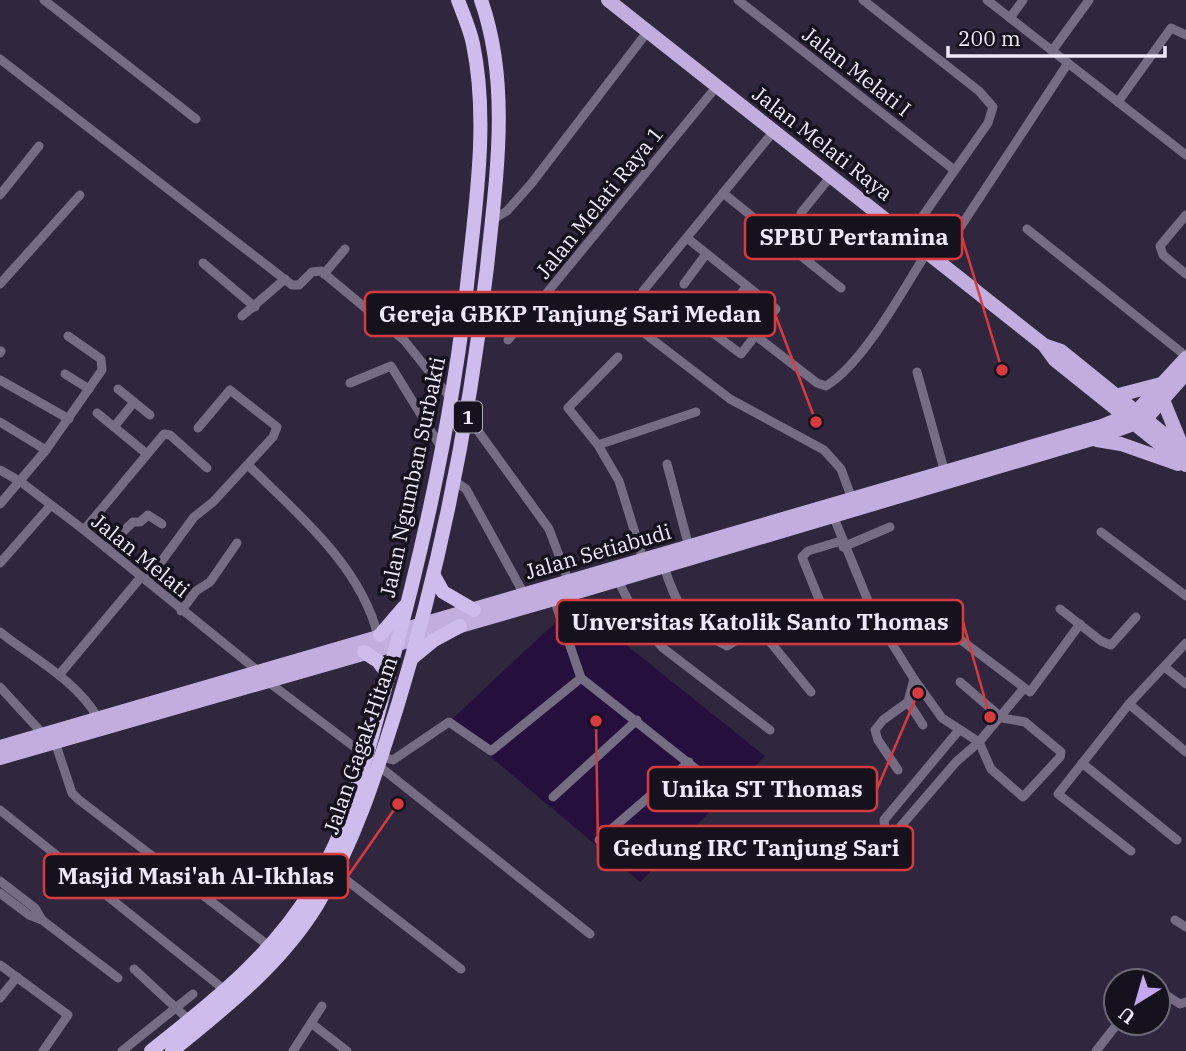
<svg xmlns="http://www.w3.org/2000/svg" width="1186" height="1051" viewBox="0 0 1186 1051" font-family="'IBM Plex Serif',serif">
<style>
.water{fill:#25103d}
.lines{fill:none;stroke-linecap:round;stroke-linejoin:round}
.minor{stroke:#766d85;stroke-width:9}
.primary{stroke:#c1aedf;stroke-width:14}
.trunk{stroke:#cebcec;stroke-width:14}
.labels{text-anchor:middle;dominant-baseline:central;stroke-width:7;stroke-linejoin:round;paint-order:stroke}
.shield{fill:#16121d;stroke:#ada8b6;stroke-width:2}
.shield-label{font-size:19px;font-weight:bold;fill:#eee8f8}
.street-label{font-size:21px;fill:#eee8f8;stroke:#16121d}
.leader{fill:none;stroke:#d83b3d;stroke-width:2.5}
.callout-dot{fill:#d83b3d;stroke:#16121d;stroke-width:2.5}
.callout{fill:#16121d;stroke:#d83b3d;stroke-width:2.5}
.callout-label{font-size:23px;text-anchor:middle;font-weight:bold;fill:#eee8f8}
</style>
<rect width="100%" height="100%" fill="#30273e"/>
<polygon class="water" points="575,604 765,756 640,882 449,722"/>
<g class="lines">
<g class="minor">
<polyline points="44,0 196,119"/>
<polyline points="738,0 953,169"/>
<polyline points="863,0 979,91 993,107 988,123 908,237"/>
<polyline points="987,0 1186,155"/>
<polyline points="1010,18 1023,0"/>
<polyline points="1052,51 1089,0"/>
<polyline points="0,59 292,285 299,285 312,272 321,271 404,340 452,400"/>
<polyline points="1118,102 1171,28 1186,35"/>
<polyline points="723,193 841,288"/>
<polyline points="0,195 39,146"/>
<polyline points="801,213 831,176"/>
<polyline points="1186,215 1160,246 1163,255 1186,274"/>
<polyline points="492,220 507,211 531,184 648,31"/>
<polyline points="1027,229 1186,356"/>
<polyline points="938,261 1068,63"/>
<polyline points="203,263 255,307"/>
<polyline points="324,274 345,249"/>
<polyline points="0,284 80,195"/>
<polyline points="684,284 706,254"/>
<polyline points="643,291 774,131"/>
<polyline points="674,304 741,354 776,309 687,238"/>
<polyline points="724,315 747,286"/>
<polyline points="242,316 285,279"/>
<polyline points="644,333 730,399 824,450 841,469 852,499"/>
<path d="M 760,339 L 817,383 L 826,386 C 863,364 903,290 927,252"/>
<polyline points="508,340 717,86"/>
<polyline points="0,353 1,351"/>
<polyline points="917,372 945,473"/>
<polyline points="65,374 89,389"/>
<polyline points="0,380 69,419"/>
<polyline points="350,383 391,366 442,449"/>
<polyline points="118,389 150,415"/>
<polyline points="97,413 147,454"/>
<polyline points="468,417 549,529 569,582"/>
<polyline points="0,422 46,450"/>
<polyline points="114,427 134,402"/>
<polyline points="598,445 568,408 618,357"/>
<polyline points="667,464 689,547"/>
<path d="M 248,465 C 297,513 361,566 378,636"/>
<polyline points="0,470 21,482 84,530 258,671"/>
<polyline points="456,482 466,489 524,594"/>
<polyline points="0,504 46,450 102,370 101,359 68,336"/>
<polyline points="832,513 873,613 914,679 942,718 979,742 1024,688"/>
<polyline points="84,530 164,434 170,435 207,468"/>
<polyline points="1101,532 1186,596"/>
<polyline points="843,547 890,527"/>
<polyline points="106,548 133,522 140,522 148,515 162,524"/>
<polyline points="643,559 619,481 598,445 696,412"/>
<polyline points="0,563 51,505"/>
<path d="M 664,567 C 678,608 686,625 727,646 L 752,631 L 763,633 L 811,692"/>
<polyline points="617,579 640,623 663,648 770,730"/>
<polyline points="147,581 194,517 213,502 273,437 277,427 230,390 198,428"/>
<polyline points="554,599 581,678 725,792"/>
<polyline points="1060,609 1101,641 1111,645 1136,617"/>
<polyline points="181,611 196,591 210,582 237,543"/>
<polyline points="829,624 802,557 808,551 841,541"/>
<polyline points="945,628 1030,692 1080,624"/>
<path d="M 0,632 C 34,659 76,680 98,718"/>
<polyline points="1166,668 1186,684"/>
<polyline points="59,675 141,577"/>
<polyline points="267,681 369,758"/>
<polyline points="0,687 43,734"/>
<polyline points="908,702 923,725"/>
<polyline points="1129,704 1186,752"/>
<polyline points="959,730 884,820 885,829 895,833 956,762 979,742 991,769 1023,797 1060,757 1061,752 1025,722 1002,718 960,682"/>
<polyline points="55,742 72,793 78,799 269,946"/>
<polyline points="382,757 393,760 449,722 491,751 581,678"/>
<polyline points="1082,763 1177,840"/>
<polyline points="379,766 590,934"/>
<polyline points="898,770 878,740 875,730 883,720 908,702 914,679"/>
<polyline points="553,797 637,720"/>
<polyline points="0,810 226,991"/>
<polyline points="599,840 689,762"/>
<polyline points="1131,851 1058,794 1129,704 1186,643"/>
<polyline points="336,872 461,969"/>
<polyline points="0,881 35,908 42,920"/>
<polyline points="0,893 29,915 42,920 118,978"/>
<polyline points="1175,920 1186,927"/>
<polyline points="0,965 68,1015 43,1051"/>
<polyline points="134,969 189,1020"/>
<polyline points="1158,990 1180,1004 1186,1002"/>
<polyline points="0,998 17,977"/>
<polyline points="311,1023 347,1051"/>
<polyline points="122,1051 193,994"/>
<polyline points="293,1051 322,1006"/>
<polyline points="1096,1051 1118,1023"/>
</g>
<g class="primary">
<polyline points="608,0 1044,345 1055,360 1186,465"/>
<polyline points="1046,346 1061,351 1186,452"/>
<polyline points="1115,396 1161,384"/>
<polyline points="1163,400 1181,444"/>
<polyline points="1097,440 1121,444 1178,464"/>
<polyline points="0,747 1102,426 1136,412 1186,358"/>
<polyline points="0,758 554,599 1092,439 1145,420 1186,373"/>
</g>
<g class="trunk">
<polyline points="434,576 443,592 474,610"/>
<polyline points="380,635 404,607"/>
<polyline points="364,652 378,661 389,676"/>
<polyline points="412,658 434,640 460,626"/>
<path d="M 151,1051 C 211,1003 272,956 312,889 C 353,820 369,748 389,673 C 426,539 455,406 469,267 C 477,195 488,116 473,44 C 470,29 463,14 458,0"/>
<path d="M 172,1051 C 225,1008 281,964 317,905 C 355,842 376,774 398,704 C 442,560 470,416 487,267 C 496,179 511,85 481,0"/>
</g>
</g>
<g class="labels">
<rect class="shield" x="454" y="401.5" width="28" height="31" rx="5"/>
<g class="shield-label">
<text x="468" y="417">1</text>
</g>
<g class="street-label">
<text transform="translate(857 71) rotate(38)">Jalan Melati I</text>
<text transform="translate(823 143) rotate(38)">Jalan Melati Raya</text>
<text transform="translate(599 202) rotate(-51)">Jalan Melati Raya 1</text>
<text transform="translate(412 477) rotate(-78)">Jalan Ngumban Surbakti</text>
<text transform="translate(598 551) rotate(-16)">Jalan Setiabudi</text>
<text transform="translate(141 555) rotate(39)">Jalan Melati</text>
<text transform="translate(360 745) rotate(-71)">Jalan Gagak Hitam</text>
</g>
</g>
<path class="leader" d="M1002 370L962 237M816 422L775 314M990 717L963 622M918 693L877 789M596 721L598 848M398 804L348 876"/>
<g class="callout-dot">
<circle cx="1002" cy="370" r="7"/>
<circle cx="816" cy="422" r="7"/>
<circle cx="990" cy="717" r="7"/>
<circle cx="918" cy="693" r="7"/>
<circle cx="596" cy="721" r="7"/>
<circle cx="398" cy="804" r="7"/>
</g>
<g class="callout">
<rect x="745" y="215" width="217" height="44" rx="7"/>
<rect x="365" y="292" width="410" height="44" rx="7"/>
<rect x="557" y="600" width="406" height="44" rx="7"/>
<rect x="648" y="767" width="229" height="44" rx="7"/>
<rect x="598" y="826" width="315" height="44" rx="7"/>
<rect x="44" y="854" width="304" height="44" rx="7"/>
</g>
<g class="callout-label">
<text x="854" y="245">SPBU Pertamina</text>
<text x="570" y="322">Gereja GBKP Tanjung Sari Medan</text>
<text x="760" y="630">Unversitas Katolik Santo Thomas</text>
<text x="762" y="797">Unika ST Thomas</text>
<text x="756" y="856">Gedung IRC Tanjung Sari</text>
<text x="196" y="884">Masjid Masi'ah Al-Ikhlas</text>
</g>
<g transform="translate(1137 1002) rotate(217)"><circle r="33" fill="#16121d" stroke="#6c6875" stroke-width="2"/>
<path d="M0-5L12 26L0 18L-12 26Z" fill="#c4a7f1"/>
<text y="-10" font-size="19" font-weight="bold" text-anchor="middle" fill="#eee8f8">U</text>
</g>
<path d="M948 46v10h217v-10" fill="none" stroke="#eee8f8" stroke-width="3.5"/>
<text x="958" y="46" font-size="21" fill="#eee8f8" stroke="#16121d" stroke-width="5" paint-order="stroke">200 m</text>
</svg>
